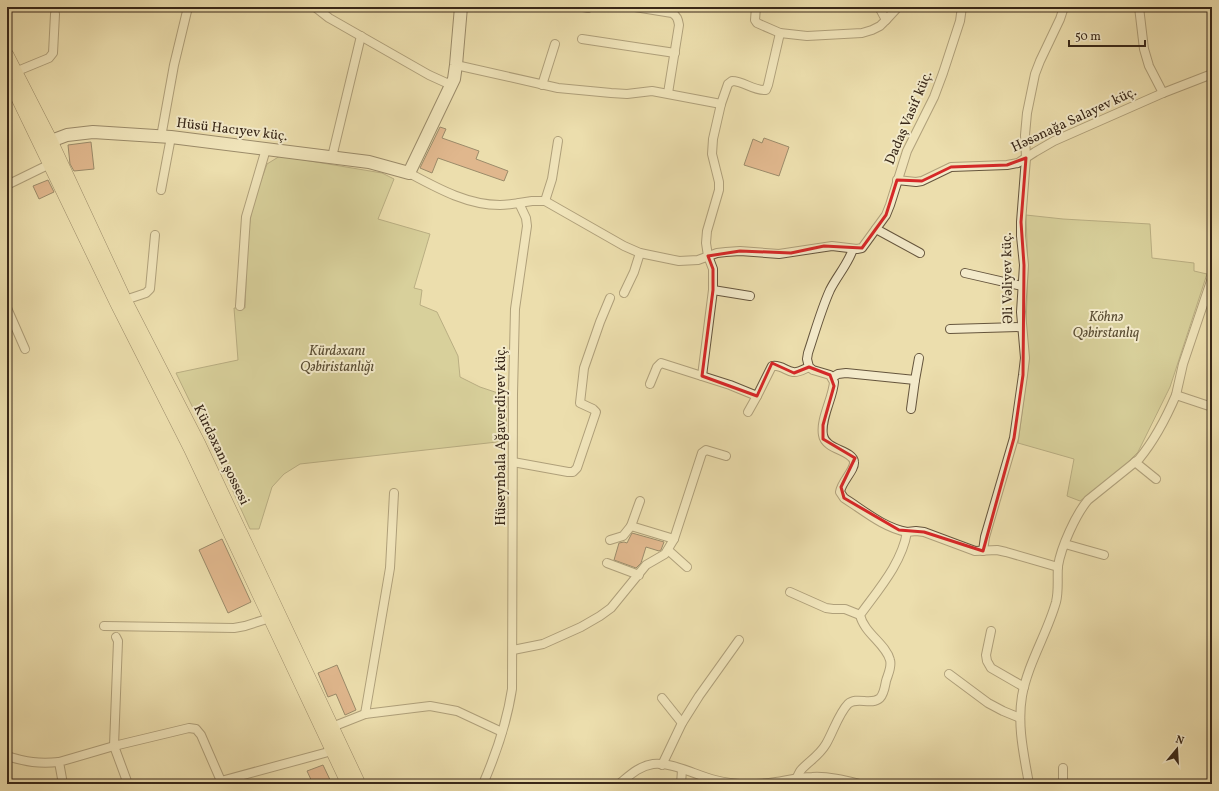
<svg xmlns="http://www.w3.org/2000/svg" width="1219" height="791" viewBox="0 0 1219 791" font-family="Vollkorn,serif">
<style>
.green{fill:#bebf85;stroke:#7b734e}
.building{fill:#d18767;stroke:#382718}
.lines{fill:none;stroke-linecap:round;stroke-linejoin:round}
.street-casing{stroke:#65553d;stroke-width:10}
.secondary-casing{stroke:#382718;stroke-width:14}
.primary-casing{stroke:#382718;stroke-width:14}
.street{stroke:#f3eaca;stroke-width:8}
.secondary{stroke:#f3eaca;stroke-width:12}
.primary{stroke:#ecdead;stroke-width:13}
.marked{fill:none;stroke:#d62828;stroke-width:3;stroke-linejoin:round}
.labels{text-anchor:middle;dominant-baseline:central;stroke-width:4;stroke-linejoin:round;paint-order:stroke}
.street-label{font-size:14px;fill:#382718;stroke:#f3eaca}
.park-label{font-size:14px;font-style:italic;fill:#5a4d33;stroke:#f3eaca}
</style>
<rect width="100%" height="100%" fill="#ecdead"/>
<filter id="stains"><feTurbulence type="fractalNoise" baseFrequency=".005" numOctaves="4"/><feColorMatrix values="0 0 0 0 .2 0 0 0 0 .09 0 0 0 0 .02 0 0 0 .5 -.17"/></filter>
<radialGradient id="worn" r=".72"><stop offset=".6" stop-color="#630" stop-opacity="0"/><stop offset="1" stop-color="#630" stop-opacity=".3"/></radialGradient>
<g class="green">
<polygon points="280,156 382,173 394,179 378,219 430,234 414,288 422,290 420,305 437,312 458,356 460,377 480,387 507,396 506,441 300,464 284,474 272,487 259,529 250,529 226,476 176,373 238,360 234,308 245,308 248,233 253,203 267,164"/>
<polygon points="1026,215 1063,219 1150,224 1152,258 1194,263 1194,271 1207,274 1170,387 1138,452 1119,471 1080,501 1067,496 1074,459 1018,443 1029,361 1026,325 1028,270"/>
</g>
<g class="building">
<polygon points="440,127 446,129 442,138 479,151 476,159 508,171 504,181 438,158 432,173 420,168"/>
<polygon points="764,138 789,147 779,176 744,165 753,139 762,143"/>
<polygon points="91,142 94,169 74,171 70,164 68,145"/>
<polygon points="48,180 54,192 39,199 33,186"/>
<polygon points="632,533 664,542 661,550 659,551 646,547 641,563 636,568 614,560 619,543 624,542 627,543"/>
<polygon points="222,539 251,602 228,613 199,550"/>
<polygon points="337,665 356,710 345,715 336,694 328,697 318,673"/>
<polygon points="323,765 332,784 313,784 307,771"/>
</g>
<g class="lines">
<defs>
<g id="street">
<polyline points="315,7 329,18 429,75 451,85"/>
<polyline points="583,7 588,8"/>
<path d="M 635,7 L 672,13 C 677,16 678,19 679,25 L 668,93"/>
<polyline points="756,7 755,20 757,23 780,33"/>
<polyline points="1139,7 1144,49 1149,66 1163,93"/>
<polyline points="886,20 898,7"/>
<polyline points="582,39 675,53"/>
<polyline points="456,65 558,88 611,93 627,94 652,91 721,104"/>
<polyline points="15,72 49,58 53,53 55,14"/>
<polyline points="542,85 555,44"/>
<polyline points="161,137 174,65 188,7"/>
<polyline points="332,157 361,36"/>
<path d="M 409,173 C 437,188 467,205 500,205 C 506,205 512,204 519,203 L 526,218 L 527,226 L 515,309 L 513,394 L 512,689 C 507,722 496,754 483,784"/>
<polyline points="897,180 916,182 922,181 951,167 1007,165 1018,163 1035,152 1054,141 1163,93 1212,74"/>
<polyline points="7,185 50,164"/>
<polyline points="161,190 171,137"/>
<polyline points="545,201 552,179 558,141"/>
<polyline points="519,203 532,201 545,201 624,246 640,253 679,261 698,260 717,253 726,252 740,251 779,254 832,246 857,249 862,248 886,215 890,205 907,151 934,97 943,73 960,21 962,7"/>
<polyline points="876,229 920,253"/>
<polyline points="965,273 1022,286"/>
<polyline points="713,290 750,296"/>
<polyline points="624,293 634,272 640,253"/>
<polyline points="125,300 146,293 150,289 155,235"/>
<polyline points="240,306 246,217 266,149"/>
<polyline points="7,308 25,349"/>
<polyline points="950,329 1022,327"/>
<path d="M 702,376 L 713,290 L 713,269 L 708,256 L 706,243 L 707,231 L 719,190 L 719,182 L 712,154 L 713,139 L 721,104 L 728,84 L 732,81 C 744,81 753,91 766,90 L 768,85 L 780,33 L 807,36 L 862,33 L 872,30 L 880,26 L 886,20 L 879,7"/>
<polyline points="833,377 838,374 846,373 915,380"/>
<path d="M 650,384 L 657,367 L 661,363 L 730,385 L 757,396 L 772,366 C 780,364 786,371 793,372 C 798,373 804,369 809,367"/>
<polyline points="1176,395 1183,364 1212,278"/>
<polyline points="911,409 915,380 919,358"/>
<polyline points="748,412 757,396"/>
<polyline points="513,462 568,472 573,472 577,468 596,412 593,409 580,403 584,368 600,322 610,298"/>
<polyline points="1135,462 1156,479"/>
<polyline points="631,526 640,501"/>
<polyline points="907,532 916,531 924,532 975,551 997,550 1006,552 1058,567"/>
<polyline points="610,540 623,536 631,526 674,539"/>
<polyline points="1065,544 1104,555"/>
<polyline points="668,550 687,567"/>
<polyline points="983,551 985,537 1014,438 1023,375 1025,358 1021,312 1024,265 1021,236 1021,222 1026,158 1025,135 1027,113 1035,74 1040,61 1060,19 1064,7"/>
<polyline points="607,563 639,575"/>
<polyline points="790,592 826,608 833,609 845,609 860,615"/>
<polyline points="104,626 234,628 245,626 270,618"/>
<polyline points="991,631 986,655 987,661 991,668 1024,687"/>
<polyline points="116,637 118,641 114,746 128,784"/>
<polyline points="513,650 543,644 581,627 600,616 611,608 646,565 665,554 674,539 702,453 706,450 726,456"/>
<polyline points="949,674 988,703 1003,711 1020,718"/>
<polyline points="662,698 682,723"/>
<polyline points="365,714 390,568 394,493"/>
<polyline points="332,727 365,714 430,706 457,711 502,732"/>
<path d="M 7,756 C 26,762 39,764 59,762"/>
<polyline points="662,765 682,723 699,696 739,640"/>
<polyline points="63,784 59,762 114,746 189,728 196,729 201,735 221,781 332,751"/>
<path d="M 619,784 C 629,776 639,766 653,764 C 673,762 695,775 715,780 C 734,785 756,785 776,782 C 788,780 799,777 812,777 C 828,776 844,780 860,784"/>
<polyline points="681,784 682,770"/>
<path d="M 794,784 C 796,780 798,774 801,770 C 809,761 819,756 826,744 C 833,732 839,713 848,704 C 857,696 871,706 880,698 C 884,694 885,686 886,681 C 888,674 892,667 890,660 C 886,644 864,633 860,615 C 878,590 902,563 907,532 C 884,528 863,510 844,498 L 840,492 C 841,482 855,470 854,462 C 853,450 825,450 823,435 C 820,419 833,398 834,382 L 830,375 L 813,370 L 809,367 L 807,359 L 808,353 C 815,332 821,310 830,290 C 837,276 848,264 853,249"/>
<path d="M 1029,784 C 1024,755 1017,726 1022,696 C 1028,663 1047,634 1056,602 C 1059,590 1057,578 1058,566 C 1061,547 1076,514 1088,500 L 1139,459 C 1153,442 1167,416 1176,395 L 1212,407"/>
<polyline points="1063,784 1063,768"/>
</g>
<polyline id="secondary" points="51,141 67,135 93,132 171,137 369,162 409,173 454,79 456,65 461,7"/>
<g id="primary">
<polyline points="7,55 51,141 125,300 199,444 359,784"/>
<polyline points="12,86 117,304 190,448 348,784"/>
</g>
</defs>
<use href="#street" class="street-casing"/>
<use href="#secondary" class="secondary-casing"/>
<use href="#primary" class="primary-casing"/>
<use href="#street" class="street"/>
<use href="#secondary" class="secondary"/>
<use href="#primary" class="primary"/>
</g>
<path d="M0 0H1219V791H0ZM 1026,158 L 1021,222 L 1024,265 L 1023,375 L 1014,438 L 983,551 L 924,532 L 899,530 L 844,498 L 841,487 L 855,458 L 823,439 L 823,425 L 834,386 L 830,375 L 809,367 L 794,373 L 772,363 L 757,396 L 702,376 L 713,290 L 713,269 L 708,256 L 740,251 L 791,253 L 824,246 L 862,248 L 886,215 L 897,180 L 922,181 L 951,167 L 1007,165 Z" fill="#ecdead" fill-opacity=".55" fill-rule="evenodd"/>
<path class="marked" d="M 1026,158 L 1021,222 L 1024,265 L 1023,375 L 1014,438 L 983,551 L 924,532 L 899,530 L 844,498 L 841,487 L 855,458 L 823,439 L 823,425 L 834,386 L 830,375 L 809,367 L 794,373 L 772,363 L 757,396 L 702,376 L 713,290 L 713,269 L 708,256 L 740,251 L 791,253 L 824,246 L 862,248 L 886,215 L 897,180 L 922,181 L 951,167 L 1007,165 Z"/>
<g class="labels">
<g class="street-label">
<text transform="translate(909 118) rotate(-67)">Dadaş Vasif küç.</text>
<text transform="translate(1074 120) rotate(-25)">Həsənağa Salayev küç.</text>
<text transform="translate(232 130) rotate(7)">Hüsü Hacıyev küç.</text>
<text transform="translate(1008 278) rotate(-91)">Əli Vəliyev küç.</text>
<text transform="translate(501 436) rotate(-90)">Hüseynbala Ağaverdiyev küç.</text>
<text transform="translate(221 455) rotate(64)">Kürdəxanı şossesi</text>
</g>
<g class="park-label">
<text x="1106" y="317">Köhnə<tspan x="1106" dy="16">Qəbirstanlıq</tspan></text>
<text x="337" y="351">Kürdəxanı<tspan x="337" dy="16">Qəbiristanlığı</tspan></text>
</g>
</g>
<rect width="1219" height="791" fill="none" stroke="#ecdead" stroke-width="24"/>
<rect x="8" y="8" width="1203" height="775" fill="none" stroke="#382718" stroke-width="2"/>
<rect x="12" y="12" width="1195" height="767" fill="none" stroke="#382718"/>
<g transform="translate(1177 749) rotate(18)" stroke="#f3eaca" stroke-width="3" paint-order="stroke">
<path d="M0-3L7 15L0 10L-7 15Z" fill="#382718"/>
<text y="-6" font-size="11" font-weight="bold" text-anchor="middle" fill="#382718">N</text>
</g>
<path d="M1069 40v6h76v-6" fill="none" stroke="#382718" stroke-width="2"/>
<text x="1075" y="40" font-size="12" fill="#382718" stroke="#f3eaca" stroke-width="3" paint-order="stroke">50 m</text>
<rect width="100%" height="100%" filter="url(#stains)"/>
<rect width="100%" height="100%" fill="url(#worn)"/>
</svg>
